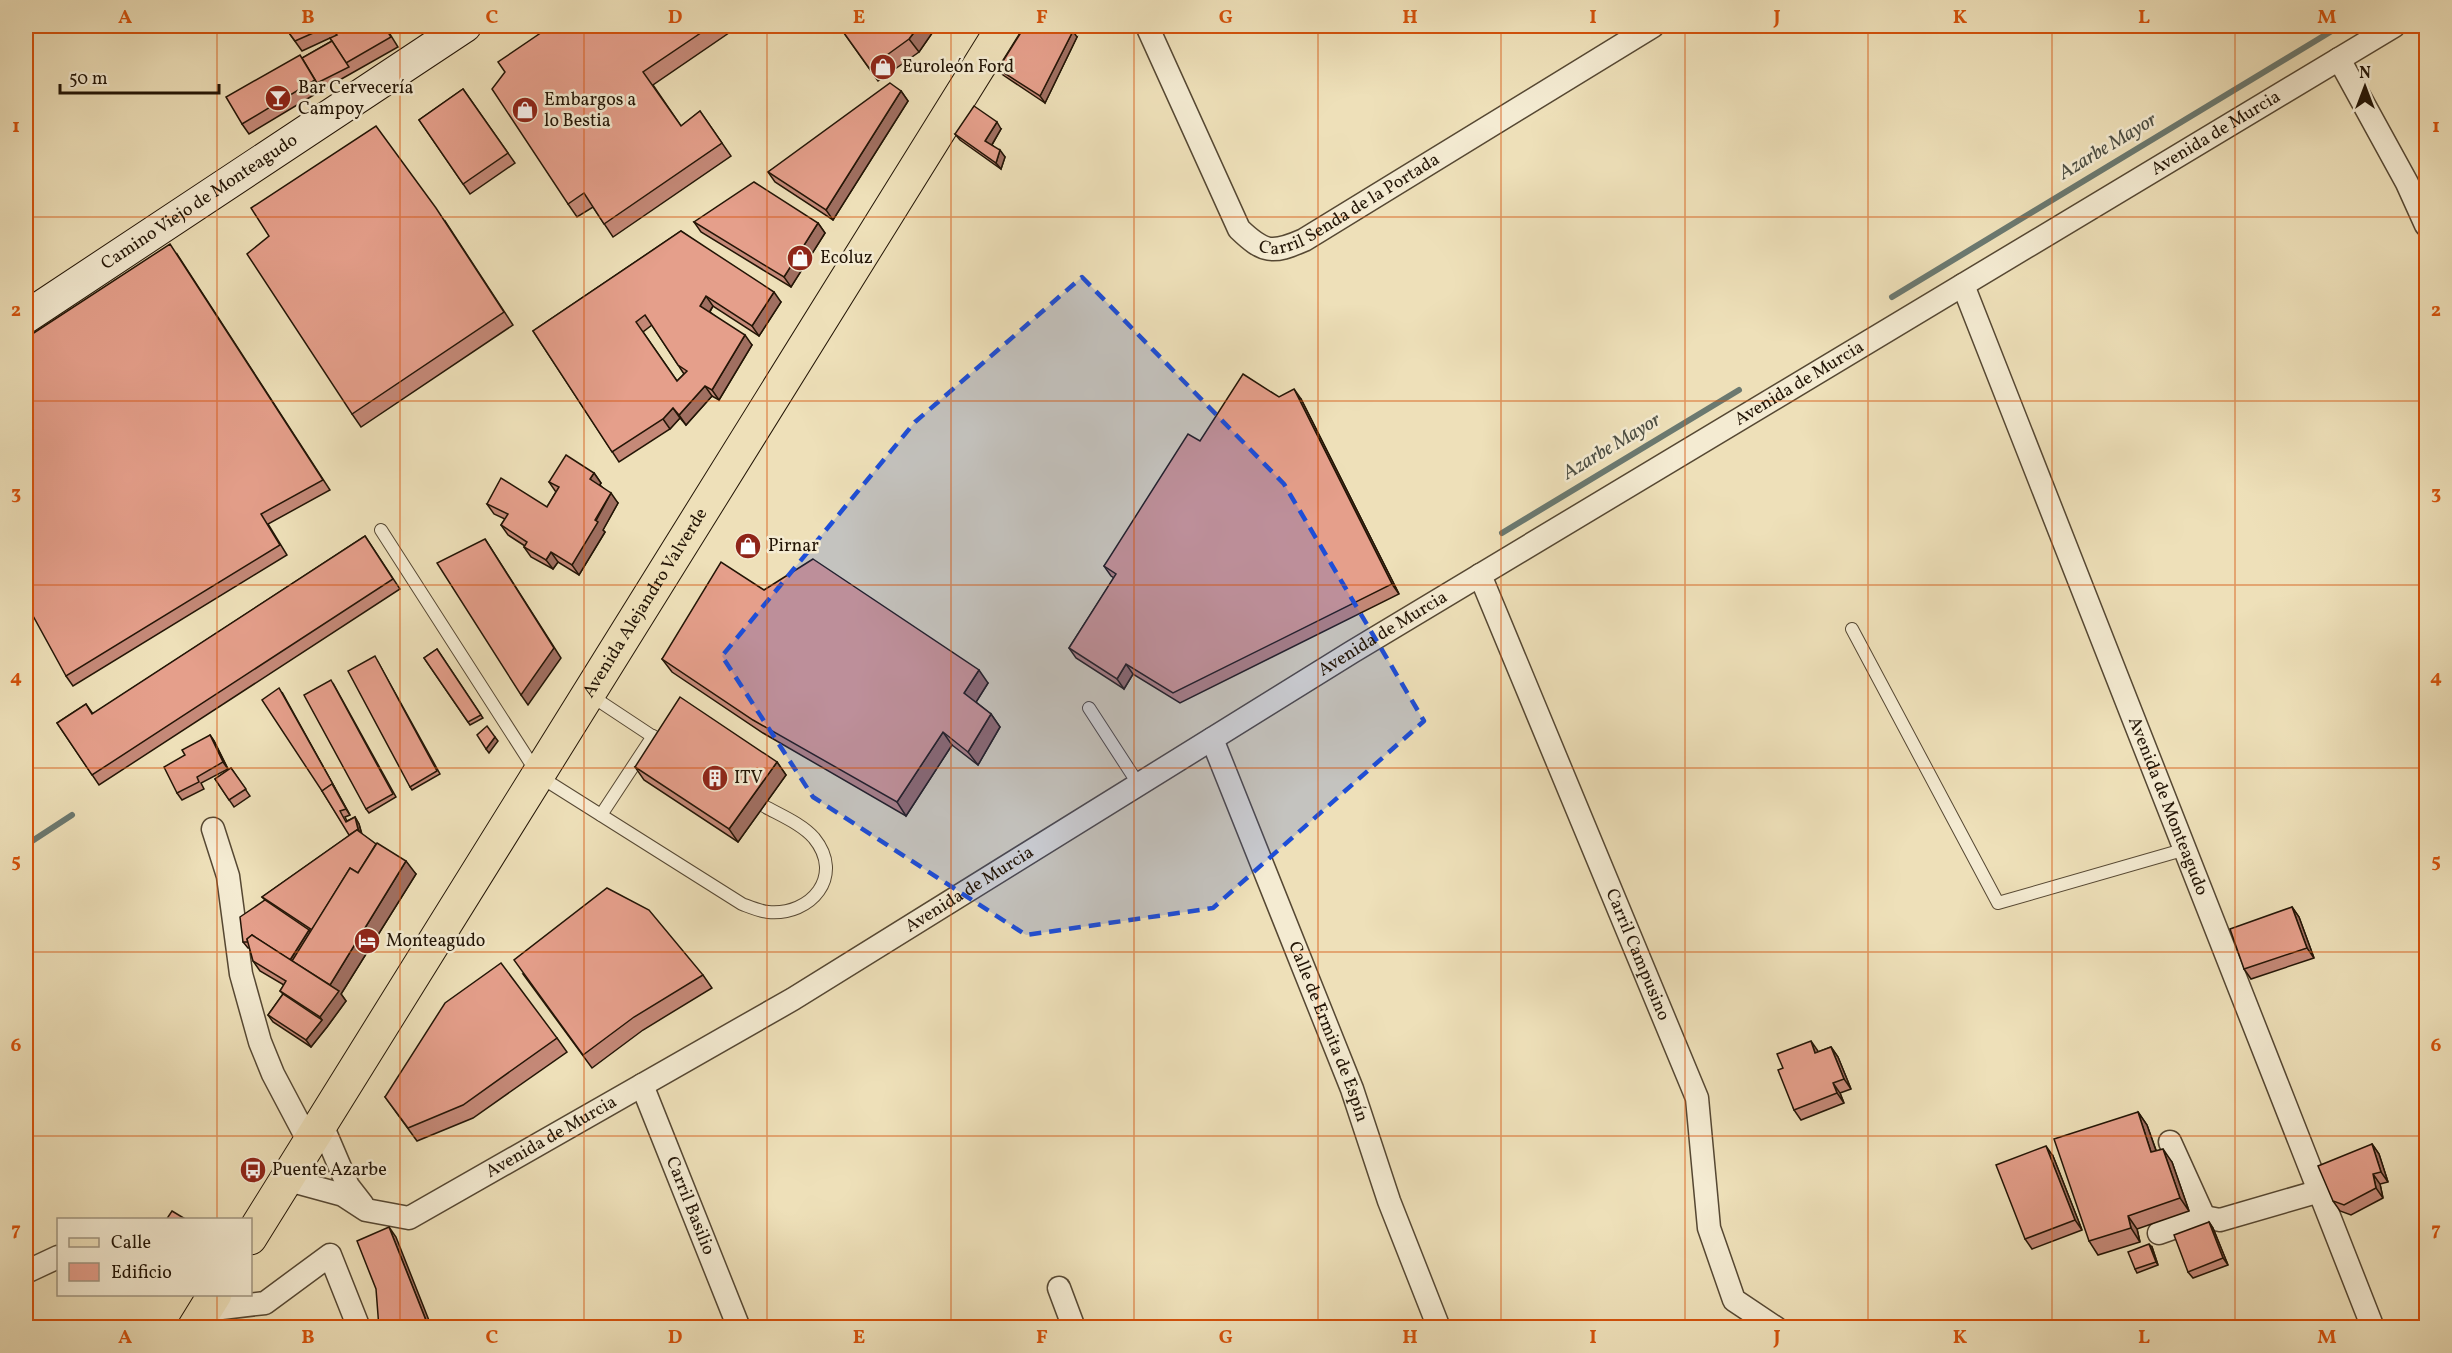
<svg xmlns="http://www.w3.org/2000/svg" width="2452" height="1353" viewBox="0 0 2452 1353" font-family="Vollkorn,serif">
<style>
.lines{fill:none;stroke-linecap:round;stroke-linejoin:round}
.stream{stroke:#6b7970;stroke-width:6}
.lane-casing{stroke:#564833;stroke-width:14}
.street-casing{stroke:#564833;stroke-width:25}
.secondary-casing{stroke:#231506;stroke-width:34}
.primary-casing{stroke:#231506;stroke-width:35}
.lane{stroke:#f4ebd2;stroke-width:12}
.street{stroke:#f4ebd2;stroke-width:22}
.secondary{stroke:#f4ebd2;stroke-width:32}
.primary{stroke:#eee0b9;stroke-width:33}
.wall{fill:#c58978;stroke:#231506;stroke-width:1.5;fill-rule:evenodd}
.shaded-wall{fill:#a06f61;stroke:#231506;stroke-width:1.5}
.building{fill:#e59f8b;stroke:#231506;stroke-width:1.5;fill-rule:evenodd}
.marked{fill:#1d4ed8;fill-opacity:0.2;stroke:#1d4ed8;stroke-width:4.5;stroke-dasharray:12 8;stroke-linejoin:round}
.grid{fill:none;stroke:#d4520b;stroke-width:1.5;stroke-opacity:0.55}
.labels{text-anchor:middle;dominant-baseline:central;stroke-width:5;stroke-linejoin:round;paint-order:stroke}
.poi-label{font-size:18px;fill:#231506;stroke:#f4ebd2;text-anchor:start}
.street-label{font-size:18px;fill:#231506;stroke:#f4ebd2}
.water-label{font-size:20px;font-style:italic;fill:#4d4f44;stroke:#f4ebd2}
.neatline{fill:none;stroke:#d4520b;stroke-width:2}
.grid-label{font-size:20px;text-anchor:middle;font-weight:bold;fill:#d4520b}
</style>
<rect width="100%" height="100%" fill="#eee0b9"/>
<filter id="stains"><feTurbulence type="fractalNoise" baseFrequency=".00333" numOctaves="4"/><feColorMatrix values="0 0 0 0 .2 0 0 0 0 .09 0 0 0 0 .02 0 0 0 .5 -.17"/></filter>
<radialGradient id="worn" r=".72"><stop offset=".6" stop-color="#630" stop-opacity="0"/><stop offset="1" stop-color="#630" stop-opacity=".3"/></radialGradient>
<g class="lines">
<g class="stream">
<polyline points="1892,297 2340,26"/>
<polyline points="1502,533 1739,390"/>
<polyline points="26,845 72,815"/>
</g>
<defs>
<g id="lane">
<path d="M 381,530 L 539,776 L 742,904 C 750,907 759,911 768,912 C 811,916 845,876 814,838 C 802,824 780,815 764,806"/>
<polyline points="1852,629 1998,903 2186,849"/>
<polyline points="590,695 658,740"/>
<polyline points="1089,708 1139,785"/>
<polyline points="601,815 653,736"/>
</g>
<g id="street">
<path id="s1" d="M 1147,26 L 1239,229 C 1264,253 1272,254 1304,240 L 1653,26"/>
<polyline points="2339,59 2407,183 2426,225"/>
<path id="s2" d="M 1963,285 L 2373,1328"/>
<path id="s3" d="M 1480,575 L 1697,1098 L 1709,1228 L 1734,1300 L 1776,1328"/>
<path id="s4" d="M 1212,739 L 1352,1089 L 1389,1201 L 1439,1328"/>
<polyline points="213,829 228,876 241,974 260,1042 273,1074 310,1144"/>
<path id="s5" d="M 642,1085 L 739,1328"/>
<polyline points="322,1125 348,1186 362,1204"/>
<polyline points="2170,1142 2204,1217"/>
<path id="s6" d="M 288,1180 L 343,1195 L 366,1210 L 409,1218 L 793,999 L 1352,652 L 2394,26"/>
<polyline points="2159,1233 2204,1217 2220,1220 2320,1191"/>
<polyline points="26,1272 58,1257"/>
<polyline points="1059,1288 1074,1328"/>
<polyline points="205,1310 265,1303 330,1255 359,1328"/>
</g>
<g id="secondary">
<path id="s7" d="M 26,317 L 465,26"/>
</g>
<g id="primary">
<path id="s8" d="M 250,1238 L 1004,26"/>
<polyline points="194,1328 215,1294"/>
</g>
</defs>
<use href="#lane" class="lane-casing"/>
<use href="#street" class="street-casing"/>
<use href="#secondary" class="secondary-casing"/>
<use href="#primary" class="primary-casing"/>
<use href="#lane" class="lane"/>
<use href="#street" class="street"/>
<use href="#secondary" class="secondary"/>
<use href="#primary" class="primary"/>
</g>
<g class="wall">
<polygon points="284,26 385,26 398,47 322,90 249,134 242,124 302,58 332,41 330,38 302,51"/>
<polygon points="551,26 739,26 653,85 681,126 700,111 731,156 613,237 593,207 577,217 568,204"/>
<polygon points="839,26 937,26 919,52 878,81"/>
<polygon points="1077,37 1045,103 1003,75 998,69"/>
<polygon points="463,89 515,163 470,194 419,120"/>
<polygon points="901,91 908,101 833,220 775,182 768,172"/>
<polygon points="1001,129 992,145 1005,157 1001,169 960,140 955,134"/>
<polygon points="445,221 513,325 361,427 352,414"/>
<polygon points="694,222 818,223 825,233 791,287 701,232"/>
<path d="M 681,231 L 781,302 L 759,336 L 713,306 L 710,312 L 752,345 L 719,400 L 712,396 L 686,425 L 680,418 L 670,429 L 619,462 L 533,331 ZM 652,325 L 684,374 L 677,381 L 643,332 Z"/>
<polygon points="177,254 330,490 268,524 287,555 73,686 66,676"/>
<polygon points="1279,397 1301,399 1399,594 1180,703 1133,674 1124,689 1076,658 1069,648 1114,578 1111,576 1104,566 1200,441"/>
<polygon points="594,473 601,483 600,485 618,503 603,530 605,532 579,575 558,562 553,569 531,557 524,547 525,546 508,535 501,525 505,519 494,514 487,504 547,507 556,492 549,482"/>
<polygon points="365,536 400,589 99,785 57,723 86,704 93,714"/>
<polygon points="764,590 988,683 976,702 991,714 1000,727 978,765 952,745 906,816 763,733 672,672 662,659"/>
<polygon points="437,649 483,718 470,725 424,658"/>
<polygon points="377,660 440,774 412,790 410,787"/>
<polygon points="333,683 396,797 369,813 366,809"/>
<polygon points="279,688 350,815 345,817 347,821 355,817 359,824 362,834 416,874 341,994 346,1001 327,1027 311,1047 273,1022 268,1015 283,994 280,991 284,985 260,971 253,961 250,948 248,948 243,942 265,900 262,897 350,835 322,791"/>
<polygon points="210,735 214,741 228,769 201,783 204,789 182,800 177,793 185,755"/>
<polygon points="777,762 786,775 738,842 644,780 635,767"/>
<polygon points="231,768 250,796 234,807 215,779"/>
<polygon points="2292,907 2299,917 2314,958 2251,979 2244,969"/>
<polygon points="523,974 703,975 712,988 643,1030 592,1068"/>
<polygon points="557,1038 567,1052 473,1118 417,1141 385,1097"/>
<polygon points="1831,1047 1838,1057 1851,1089 1840,1093 1844,1103 1801,1120 1794,1110 1783,1068 1818,1052"/>
<polygon points="2138,1112 2147,1125 2156,1150 2172,1162 2189,1211 2137,1229 2140,1242 2098,1255 2089,1241"/>
<polygon points="2372,1144 2379,1154 2388,1182 2380,1184 2383,1198 2351,1215 2340,1211 2333,1201"/>
<polygon points="2053,1156 2082,1230 2032,1249 2025,1239"/>
<polygon points="2209,1222 2213,1228 2228,1265 2193,1278 2188,1272"/>
<polygon points="2152,1247 2158,1265 2137,1273 2135,1269"/>
</g>
<g class="shaded-wall">
<polygon points="919,26 937,26 919,52 909,39"/>
<polygon points="1073,31 1077,37 1045,103 1040,96"/>
<polygon points="901,91 908,101 833,220 826,210"/>
<polygon points="997,122 1001,129 990,148 985,141"/>
<polygon points="1000,150 1005,157 1001,169 996,163"/>
<polygon points="818,223 825,233 791,287 784,277"/>
<polygon points="774,292 781,302 759,336 752,326"/>
<polygon points="706,296 713,306 707,316 700,306"/>
<polygon points="745,335 752,345 719,400 712,390"/>
<polygon points="705,386 712,396 686,425 679,415"/>
<polygon points="1294,389 1301,399 1399,594 1392,584"/>
<polygon points="673,408 680,418 670,429 663,419"/>
<polygon points="594,473 601,483 597,489 590,479"/>
<polygon points="611,493 618,503 603,530 605,532 579,575 572,565"/>
<polygon points="485,539 561,658 528,705 521,695"/>
<polygon points="551,552 558,562 553,569 546,560"/>
<polygon points="1126,664 1133,674 1124,689 1117,679"/>
<polygon points="979,670 988,683 973,707 964,693"/>
<polygon points="282,692 350,815 346,809"/>
<polygon points="991,714 1000,727 978,765 968,752"/>
<polygon points="943,732 952,745 906,816 897,802"/>
<polygon points="210,735 214,741 228,769 223,762"/>
<polygon points="495,737 498,741 489,753 486,749"/>
<polygon points="777,762 786,775 738,842 729,829"/>
<polygon points="355,817 359,824 362,836 358,829"/>
<polygon points="406,861 416,874 341,994 346,1001 327,1027 311,1047 306,1040 322,1020 320,1017 330,985"/>
<polygon points="2292,907 2299,917 2314,958 2307,948"/>
<polygon points="309,930 314,937 297,964 289,962"/>
<polygon points="1811,1041 1818,1051 1822,1063 1815,1053"/>
<polygon points="1831,1047 1838,1057 1851,1089 1844,1079"/>
<polygon points="1833,1083 1840,1093 1844,1103 1837,1093"/>
<polygon points="2138,1112 2147,1125 2161,1165 2151,1152"/>
<polygon points="2372,1144 2379,1154 2388,1182 2381,1172"/>
<polygon points="2046,1146 2053,1156 2082,1230 2075,1220"/>
<polygon points="2163,1149 2172,1162 2189,1211 2180,1198"/>
<polygon points="2373,1174 2380,1184 2383,1198 2376,1188"/>
<polygon points="2128,1216 2137,1229 2140,1242 2131,1228"/>
<polygon points="2209,1222 2213,1228 2228,1265 2223,1258"/>
<polygon points="389,1227 396,1237 432,1328 429,1328"/>
<polygon points="2149,1244 2152,1247 2158,1265 2156,1262"/>
</g>
<g class="building">
<polygon points="284,26 329,26 295,41"/>
<polygon points="329,26 384,26 391,37 346,63 330,38 337,35"/>
<polygon points="551,26 711,26 643,72 681,126 700,111 722,143 604,224 584,193 568,204 492,89 505,72 498,62"/>
<polygon points="839,26 919,26 909,39 869,68"/>
<polygon points="1025,26 1064,26 1073,31 1040,96 998,69"/>
<polygon points="332,41 349,67 317,83 302,58"/>
<polygon points="300,55 315,80 242,124 226,97"/>
<polygon points="890,83 901,91 826,210 768,172"/>
<polygon points="463,89 508,153 463,184 419,120"/>
<polygon points="974,106 997,122 985,141 1000,150 996,163 955,134"/>
<polygon points="376,126 436,208 504,312 352,414 247,254 269,236 251,208"/>
<polygon points="754,182 818,223 784,277 694,222"/>
<path d="M 681,231 L 774,292 L 752,326 L 706,296 L 700,306 L 745,335 L 712,390 L 705,386 L 679,415 L 673,408 L 663,419 L 612,452 L 533,331 ZM 645,315 L 678,365 L 687,371 L 677,381 L 636,322 Z"/>
<polygon points="170,244 323,480 261,514 280,545 66,676 26,603 26,338"/>
<polygon points="1243,374 1279,397 1294,389 1392,584 1173,693 1126,664 1117,679 1069,648 1116,574 1104,566 1188,434 1200,441"/>
<polygon points="566,455 594,473 590,479 611,493 595,520 598,522 572,565 551,552 546,560 524,547 527,542 501,525 508,514 487,504 501,478 547,507 559,487 549,482"/>
<polygon points="365,536 393,579 92,775 57,723 86,704 92,714"/>
<polygon points="485,539 554,648 521,695 437,563"/>
<polygon points="813,559 979,670 964,693 991,714 968,752 943,732 897,802 753,720 662,659 721,562 764,590"/>
<polygon points="437,649 481,715 468,722 424,658"/>
<polygon points="375,656 437,771 410,787 348,671"/>
<polygon points="331,680 393,794 366,809 304,695"/>
<polygon points="279,688 335,788 332,784 322,791 262,700"/>
<polygon points="680,697 777,762 729,829 635,767"/>
<polygon points="487,726 495,737 486,749 477,735"/>
<polygon points="210,735 223,762 197,777 199,782 177,793 164,767 185,755 182,750"/>
<polygon points="231,768 246,789 229,800 215,779"/>
<polygon points="332,784 346,809 340,811 346,822 355,817 358,829 349,835 322,791"/>
<polygon points="357,830 376,844 358,873 350,868 312,930 262,897"/>
<polygon points="377,843 406,861 330,985 292,961 350,868 358,873"/>
<polygon points="607,888 649,910 703,975 634,1017 583,1055 514,960"/>
<polygon points="265,900 309,930 290,960 252,935 247,939 248,942 243,942 240,917"/>
<polygon points="2292,907 2307,948 2244,969 2230,929"/>
<polygon points="252,935 339,991 320,1017 280,991 286,981 253,961 247,939"/>
<polygon points="501,963 557,1038 463,1105 408,1128 385,1097 445,1003"/>
<polygon points="283,994 322,1020 306,1040 268,1015"/>
<polygon points="1811,1041 1815,1053 1831,1047 1844,1079 1833,1083 1837,1093 1794,1110 1778,1070 1783,1068 1777,1054"/>
<polygon points="2138,1112 2151,1152 2163,1149 2180,1198 2128,1216 2131,1228 2089,1241 2054,1139"/>
<polygon points="2372,1144 2381,1172 2373,1174 2376,1188 2344,1205 2333,1201 2318,1166"/>
<polygon points="2046,1146 2075,1220 2025,1239 1996,1165"/>
<polygon points="172,1211 187,1220 166,1220"/>
<polygon points="2209,1222 2223,1258 2188,1272 2174,1235"/>
<polygon points="389,1227 429,1328 379,1328 376,1289 357,1241"/>
<polygon points="2149,1244 2156,1262 2135,1269 2128,1252"/>
</g>
<path class="marked" d="M 1082,277 L 1284,484 L 1424,721 L 1213,908 L 1026,935 L 813,797 L 722,656 L 915,422 Z"/>
<path class="grid" d="M 217,26 L 217,1220M 400,26 L 400,1328M 584,26 L 584,1328M 767,26 L 767,1328M 951,26 L 951,1328M 1134,26 L 1134,1328M 1318,26 L 1318,1328M 1501,26 L 1501,1328M 1685,26 L 1685,1328M 1868,26 L 1868,1328M 2052,26 L 2052,1328M 2235,26 L 2235,1328M 26,217 L 2426,217M 26,401 L 2426,401M 26,585 L 2426,585M 26,768 L 2426,768M 26,952 L 2426,952M 26,1136 L 2426,1136M 217,1294 L 217,1328"/>
<defs>
<symbol id="shop-disc" viewBox="-11 -11 22 22"><circle r="9.5" fill="#8f2418" stroke="#f4ebd2"/><path d="M-5-2.5h2.3a2.7 3.5 0 0 1 5.4 0H5L5.5 6h-11ZM-1.5-2.5h3a1.5 2.3 0 0 0-3 0Z" fill="#fff"/></symbol>
<symbol id="bar-disc" viewBox="-11 -11 22 22"><circle r="9.5" fill="#8f2418" stroke="#f4ebd2"/><path d="M-6-5H6L.8 .8V4.5H3.5V6h-7V4.5H-.8V.8Z" fill="#fff"/></symbol>
<symbol id="building-disc" viewBox="-11 -11 22 22"><circle r="9.5" fill="#8f2418" stroke="#f4ebd2"/><path d="M-4-6H4V6H1V3H-1V6H-4ZM-2.5-4.3h1.7v1.8h-1.7ZM.8-4.3h1.7v1.8H.8ZM-2.5-1h1.7V.8h-1.7ZM.8-1h1.7V.8H.8Z" fill="#fff"/></symbol>
<symbol id="hotel-disc" viewBox="-11 -11 22 22"><circle r="9.5" fill="#8f2418" stroke="#f4ebd2"/><path d="M-6-4.5h1.5V1H6V5H4.5V3h-9V5H-6ZM-4 0a1.8 1.8 0 1 1 3.6 0ZM.5 0V-2.5h3Q6-2.5 6 0Z" fill="#fff"/></symbol>
<symbol id="bus-disc" viewBox="-11 -11 22 22"><circle r="9.5" fill="#8f2418" stroke="#f4ebd2"/><path d="M-5-6H5V4H4V6H2V4H-2V6H-4V4H-5ZM-3.5-4V0h7V-4ZM-3.5 1.2v1.5H-2V1.2ZM2 1.2v1.5H3.5V1.2Z" fill="#fff"/></symbol>
</defs>
<g fill-rule="evenodd">
<use href="#shop-disc" x="868" y="52" width="30" height="30"/>
<use href="#bar-disc" x="263" y="83" width="30" height="30"/>
<use href="#shop-disc" x="510" y="95" width="30" height="30"/>
<use href="#shop-disc" x="785" y="243" width="30" height="30"/>
<use href="#shop-disc" x="733" y="531" width="30" height="30"/>
<use href="#building-disc" x="700" y="763" width="30" height="30"/>
<use href="#hotel-disc" x="352" y="926" width="30" height="30"/>
<use href="#bus-disc" x="238" y="1155" width="30" height="30"/>
</g>
<g class="labels">
<g class="poi-label">
<text x="902" y="67">Euroleón Ford</text>
<text x="298" y="88">Bar Cervecería<tspan x="298" dy="21">Campoy</tspan></text>
<text x="544" y="100">Embargos a<tspan x="544" dy="21">lo Bestia</tspan></text>
<text x="820" y="258">Ecoluz</text>
<text x="768" y="546">Pirnar</text>
<text x="734" y="778">ITV</text>
<text x="386" y="941">Monteagudo</text>
<text x="272" y="1170">Puente Azarbe</text>
</g>
<g class="street-label">
<text stroke="none"><textPath href="#s6" startOffset="2236">Avenida de Murcia</textPath></text>
<text stroke="none"><textPath href="#s1" startOffset="351">Carril Senda de la Portada</textPath></text>
<text stroke="none"><textPath href="#s7" startOffset="208">Camino Viejo de Monteagudo</textPath></text>
<text stroke="none"><textPath href="#s6" startOffset="1750">Avenida de Murcia</textPath></text>
<text stroke="none"><textPath href="#s8" startOffset="748">Avenida Alejandro Valverde</textPath></text>
<text stroke="none"><textPath href="#s6" startOffset="1264">Avenida de Murcia</textPath></text>
<text stroke="none"><textPath href="#s2" startOffset="560">Avenida de Monteagudo</textPath></text>
<text stroke="none"><textPath href="#s6" startOffset="778">Avenida de Murcia</textPath></text>
<text stroke="none"><textPath href="#s3" startOffset="411">Carril Campusino</textPath></text>
<text stroke="none"><textPath href="#s4" startOffset="315">Calle de Ermita de Espín</textPath></text>
<text stroke="none"><textPath href="#s6" startOffset="292">Avenida de Murcia</textPath></text>
<text stroke="none"><textPath href="#s5" startOffset="130">Carril Basilio</textPath></text>
</g>
<g class="water-label">
<text transform="translate(2108 147) rotate(-31)">Azarbe Mayor</text>
<text transform="translate(1612 447) rotate(-31)">Azarbe Mayor</text>
</g>
</g>
<rect width="2452" height="1353" fill="none" stroke="#eee0b9" stroke-width="66"/>
<rect x="57" y="1218" width="195" height="78" fill="#f4ebd2" stroke="#a09580" stroke-width="1.5"/>
<rect x="69" y="1238" width="30" height="9" fill="#eee0b9" stroke="#a09580" stroke-width="1.5"/>
<text x="111" y="1248" font-size="18" fill="#231506">Calle</text>
<rect x="69" y="1263" width="30" height="18" fill="#e59f8b" stroke="#a09580" stroke-width="1.5"/>
<text x="111" y="1278" font-size="18" fill="#231506">Edificio</text>
<g transform="translate(2365 87)" stroke="#f4ebd2" stroke-width="4.5" paint-order="stroke">
<path d="M0-4.5L10 22L0 15L-10 22Z" fill="#231506"/>
<text y="-9" font-size="16" font-weight="bold" text-anchor="middle" fill="#231506">N</text>
</g>
<path d="M60 84v9h159v-9" fill="none" stroke="#231506" stroke-width="3"/>
<text x="69" y="84" font-size="18" fill="#231506" stroke="#f4ebd2" stroke-width="4.5" paint-order="stroke">50 m</text>
<rect x="33" y="33" width="2386" height="1287" class="neatline"/>
<g class="grid-label">
<text x="125" y="23">A</text>
<text x="308" y="23">B</text>
<text x="492" y="23">C</text>
<text x="675" y="23">D</text>
<text x="859" y="23">E</text>
<text x="1042" y="23">F</text>
<text x="1226" y="23">G</text>
<text x="1410" y="23">H</text>
<text x="1593" y="23">I</text>
<text x="1777" y="23">J</text>
<text x="1960" y="23">K</text>
<text x="2144" y="23">L</text>
<text x="2327" y="23">M</text>
<text x="16" y="132">1</text>
<text x="2436" y="132">1</text>
<text x="16" y="316">2</text>
<text x="2436" y="316">2</text>
<text x="16" y="499">3</text>
<text x="2436" y="499">3</text>
<text x="16" y="683">4</text>
<text x="2436" y="683">4</text>
<text x="16" y="867">5</text>
<text x="2436" y="867">5</text>
<text x="16" y="1051">6</text>
<text x="2436" y="1051">6</text>
<text x="16" y="1235">7</text>
<text x="2436" y="1235">7</text>
<text x="125" y="1343">A</text>
<text x="308" y="1343">B</text>
<text x="492" y="1343">C</text>
<text x="675" y="1343">D</text>
<text x="859" y="1343">E</text>
<text x="1042" y="1343">F</text>
<text x="1226" y="1343">G</text>
<text x="1410" y="1343">H</text>
<text x="1593" y="1343">I</text>
<text x="1777" y="1343">J</text>
<text x="1960" y="1343">K</text>
<text x="2144" y="1343">L</text>
<text x="2327" y="1343">M</text>
</g>
<rect width="100%" height="100%" filter="url(#stains)"/>
<rect width="100%" height="100%" fill="url(#worn)"/>
</svg>
